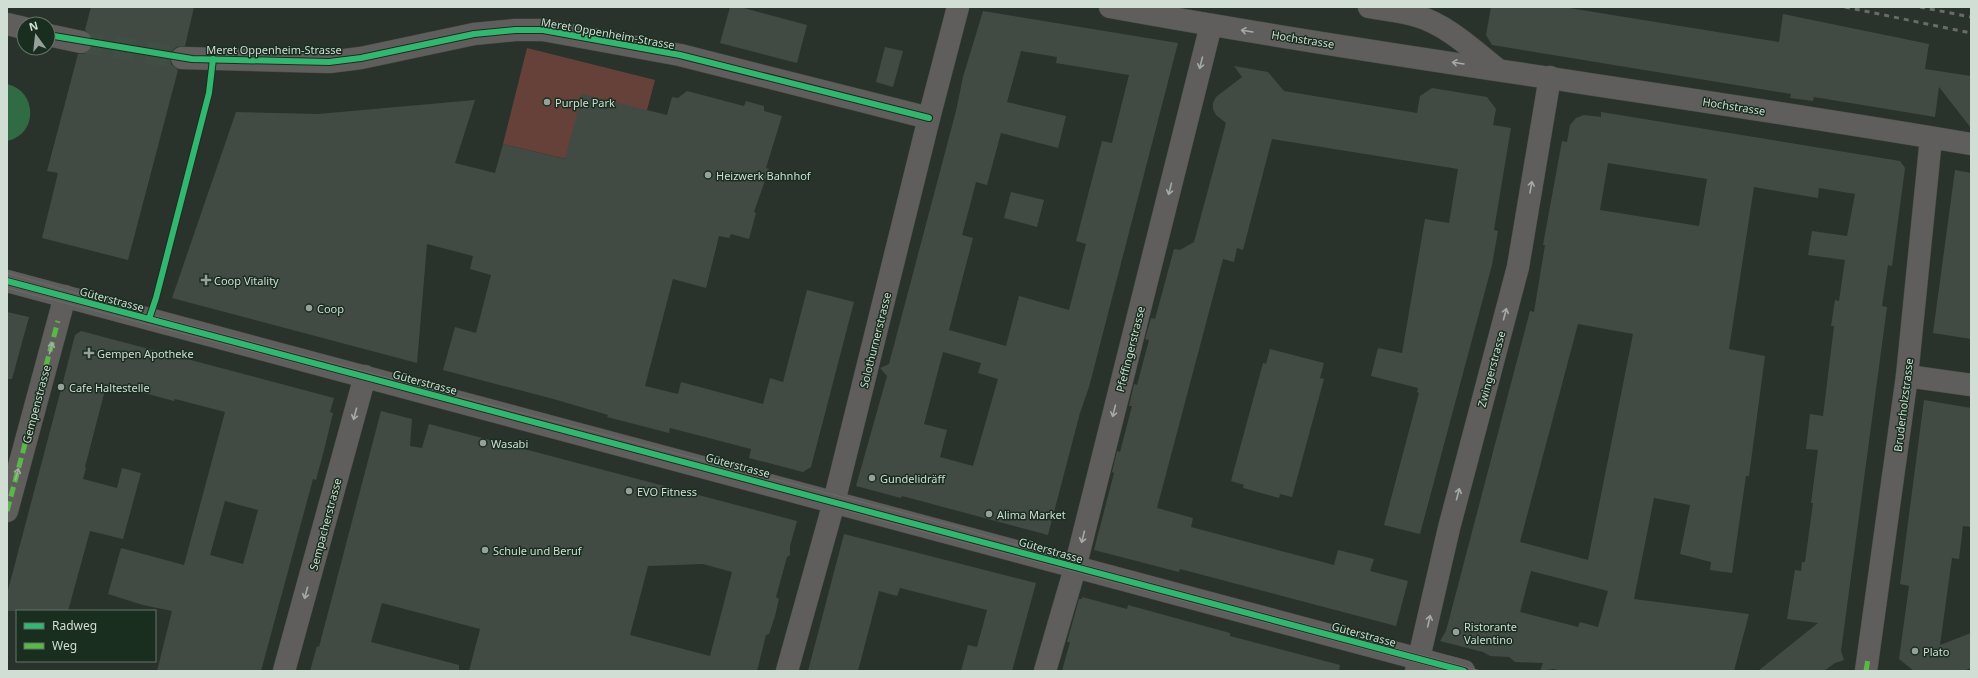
<svg xmlns="http://www.w3.org/2000/svg" width="1978" height="678" viewBox="0 0 1978 678" font-family="'Noto Sans',sans-serif">
<style>
.green{fill:#66413a}
.water{fill:#306b44}
.building{fill:#424a44;fill-rule:evenodd}
.lines{fill:none;stroke-linecap:round;stroke-linejoin:round}
.tertiary-tunnel{stroke:#424d44;stroke-width:22;stroke-dasharray:22 11;stroke-linecap:butt}
.minor-casing{stroke:#454e47;stroke-width:23}
.tertiary-casing{stroke:#454e47;stroke-width:23}
.minor{stroke:#605e5c;stroke-width:22}
.tertiary{stroke:#605e5c;stroke-width:22}
.tram{stroke:#6a6b68;stroke-width:1}
.rail{stroke:#6a6b68;stroke-width:3;stroke-dasharray:5 5;stroke-linecap:butt}
.quiet{stroke:#58b947;stroke-width:5;stroke-dasharray:10 5;stroke-linecap:butt}
.cycleway-casing{stroke:#1a2e20;stroke-width:8}
.cycleway{stroke:#33b770;stroke-width:6}
.oneway{stroke:#a4aba4}
.poi-dot{fill:#96a299;stroke:#1a2e20;stroke-width:1.5}
.labels{text-anchor:middle;dominant-baseline:central;stroke-width:3;stroke-linejoin:round;paint-order:stroke}
.street-label{font-size:11px;fill:#d1ded4;stroke:#1a2e20}
.poi-label{font-size:11px;fill:#d1ded4;stroke:#1a2e20;text-anchor:start}
</style>
<rect width="100%" height="100%" fill="#29332b"/>
<polygon class="green" points="527,48 655,80 647,110 566,159 503,144"/>
<path class="water" d="M 7,84 C 38,91 38,135 7,141 Z"/>
<g class="building">
<polygon points="91,7 194,7 185,46 176,47 172,51 170,57 171,64 178,70 128,260 42,238 58,173 47,171 68,92 78,54 85,54 90,51 93,45 93,38 85,30"/>
<polygon points="730,7 740,7 807,25 797,63 720,43"/>
<polygon points="1491,7 1563,7 1779,42 1783,14 1929,44 1925,69 1971,76 1971,128 1939,87 1935,117 1814,97 1813,101 1790,98 1791,94 1492,45 1486,35"/>
<path d="M 983,11 L 1178,43 L 1089,387 L 1080,413 L 1048,535 L 902,496 L 901,498 L 856,486 L 887,376 L 880,368 L 889,364 L 956,111 L 963,77 ZM 1021,51 L 1057,57 L 1056,63 L 1129,75 L 1112,143 L 1102,141 L 1076,241 L 1086,244 L 1069,310 L 1019,296 L 1006,346 L 949,330 L 973,238 L 962,235 L 969,209 L 976,182 L 987,185 L 1001,133 L 1058,148 L 1066,116 L 1007,102 ZM 943,352 L 981,363 L 978,373 L 998,379 L 973,466 L 940,457 L 947,430 L 924,424 Z"/>
<polygon points="885,47 903,51 893,87 876,82"/>
<polygon points="1234,66 1268,72 1284,91 1417,113 1420,96 1432,88 1487,97 1496,109 1493,125 1511,128 1494,230 1498,231 1492,265 1420,534 1384,525 1419,393 1417,392 1418,388 1371,376 1378,348 1402,353 1425,219 1449,223 1458,169 1272,139 1243,250 1237,248 1234,262 1223,259 1157,508 1193,518 1191,527 1334,565 1338,550 1374,559 1370,571 1408,581 1396,626 1180,569 1179,572 1094,550 1114,473 1112,472 1117,451 1120,452 1132,406 1129,406 1134,384 1137,385 1149,340 1145,339 1151,318 1155,319 1174,249 1180,250 1194,242 1226,123 1216,115 1213,109 1213,103 1216,97 1242,77"/>
<polygon points="687,91 744,106 746,101 764,106 764,111 782,116 766,168 769,169 754,212 756,213 749,239 731,234 729,238 719,236 706,288 673,279 645,386 678,394 681,382 763,404 770,378 783,382 807,290 854,302 811,467 803,472 749,458 751,449 670,428 669,433 607,417 608,415 557,400 443,370 455,327 476,333 491,275 470,269 473,256 427,244 417,363 172,298 236,112 318,114 475,100 455,163 495,173 503,144 565,159 582,94 667,115 672,97 678,98"/>
<path d="M 1601,112 L 1900,161 L 1905,168 L 1892,266 L 1888,265 L 1882,306 L 1887,307 L 1841,651 L 1844,660 L 1835,663 L 1824,671 L 1758,671 L 1818,623 L 1787,619 L 1795,570 L 1801,571 L 1802,562 L 1805,562 L 1813,503 L 1811,503 L 1818,450 L 1806,449 L 1810,414 L 1823,416 L 1834,326 L 1831,326 L 1835,300 L 1839,301 L 1845,260 L 1808,255 L 1812,231 L 1847,236 L 1855,194 L 1819,188 L 1818,198 L 1754,187 L 1729,349 L 1765,356 L 1749,476 L 1746,476 L 1732,573 L 1710,570 L 1711,562 L 1680,554 L 1690,505 L 1654,498 L 1634,599 L 1749,614 L 1734,671 L 1560,671 L 1554,669 L 1540,671 L 1543,663 L 1515,662 L 1509,657 L 1490,656 L 1483,652 L 1440,641 L 1446,631 L 1530,311 L 1534,312 L 1545,245 L 1543,245 L 1562,141 L 1567,142 L 1570,125 L 1576,118 L 1584,115 L 1601,117 ZM 1608,163 L 1707,179 L 1699,226 L 1600,210 ZM 1578,324 L 1633,334 L 1588,560 L 1520,542 ZM 1531,571 L 1608,591 L 1598,627 L 1580,622 L 1578,627 L 1520,612 Z"/>
<polygon points="1955,170 1971,173 1971,339 1933,333"/>
<polygon points="1011,192 1044,200 1037,227 1004,218"/>
<polygon points="7,312 29,317 12,379 7,379"/>
<path d="M 81,331 L 334,398 L 330,412 L 333,413 L 324,450 L 316,480 L 313,479 L 261,671 L 157,671 L 172,611 L 143,605 L 108,594 L 121,548 L 184,565 L 225,412 L 175,399 L 174,401 L 114,385 L 112,391 L 105,390 L 85,467 L 86,468 L 83,479 L 117,488 L 122,468 L 141,473 L 123,539 L 90,531 L 68,611 L 7,611 L 7,594 L 64,378 L 75,335 ZM 225,501 L 258,510 L 243,564 L 210,555 Z"/>
<polygon points="1270,349 1324,363 1320,378 1324,379 1292,497 1280,494 1279,498 1243,488 1244,485 1231,481 1263,363 1266,364"/>
<polygon points="1924,400 1971,408 1971,527 1963,526 1959,559 1952,558 1940,645 1971,633 1971,668 1963,671 1914,671 1899,659 1909,586 1900,584"/>
<path d="M 381,411 L 412,419 L 410,446 L 422,448 L 429,424 L 797,521 L 790,546 L 790,555 L 787,557 L 776,597 L 779,599 L 775,616 L 769,634 L 766,635 L 757,671 L 469,671 L 480,629 L 382,603 L 371,642 L 459,665 L 459,671 L 310,671 L 317,646 L 319,647 ZM 703,564 L 732,572 L 710,656 L 630,635 L 648,566 Z"/>
<polygon points="844,534 1036,583 1012,671 961,671 968,645 977,647 987,610 900,588 897,596 879,591 858,671 808,671"/>
<polygon points="1082,597 1127,609 1128,605 1230,633 1230,636 1340,665 1339,671 1062,671 1070,642 1067,642 1079,599 1082,599"/>
</g>
<g class="lines">
<polyline class="tertiary-tunnel" points="81,42 182,58"/>
<defs>
<g id="minor">
<path d="M 1110,7 C 1396,59 1684,95 1971,144"/>
<path d="M 1369,7 C 1385,10 1402,11 1417,16 C 1447,25 1472,49 1496,68"/>
<polyline points="7,281 1464,671"/>
<polyline points="1907,376 1971,385"/>
<polyline points="7,511 65,296"/>
<polyline points="284,671 365,376"/>
<polyline points="787,671 833,506 929,118"/>
<polyline points="1045,671 1075,568 1211,25"/>
<polyline points="1416,671 1449,528 1518,267 1550,77"/>
<polyline points="1866,671 1907,376 1931,138"/>
</g>
<g id="tertiary">
<polyline points="7,24 24,28"/>
<polyline points="48,35 81,42"/>
<polyline points="182,58 329,62 361,58 474,34 515,30 543,30 680,55 929,118 958,7"/>
</g>
</defs>
<use href="#minor" class="minor-casing"/>
<use href="#tertiary" class="tertiary-casing"/>
<use href="#minor" class="minor"/>
<use href="#tertiary" class="tertiary"/>
<g class="tram">
<polyline points="7,273 151,315 366,372 953,526 1076,563 1481,671"/>
<polyline points="7,288 394,388 799,496 880,520 1448,671"/>
</g>
<g class="rail">
<polyline points="1845,7 1971,33"/>
<polyline points="1920,7 1971,17"/>
</g>
<g class="quiet">
<polyline points="7,511 58,321"/>
<polyline points="1866,671 1868,659"/>
</g>
<defs>
<g id="cycleway">
<polyline points="48,35 192,59 329,62 361,58 474,34 515,30 543,30 680,55 929,118"/>
<polyline points="7,281 1464,671"/>
<polyline points="149,319 156,298 209,93 213,59"/>
</g>
</defs>
<use href="#cycleway" class="cycleway-casing"/>
<use href="#cycleway" class="cycleway"/>
</g>
<defs><path id="oneway-shaft" d="M-6 0H5M1.5-3L5.5 0L1.5 3" fill="none" stroke-width="1.6" stroke-linecap="round" stroke-linejoin="round"/></defs>
<g class="oneway">
<use href="#oneway-shaft" transform="translate(1247 31) rotate(-171)"/>
<use href="#oneway-shaft" transform="translate(1201 63) rotate(104)"/>
<use href="#oneway-shaft" transform="translate(1458 63) rotate(-171)"/>
<use href="#oneway-shaft" transform="translate(1531 187) rotate(-80)"/>
<use href="#oneway-shaft" transform="translate(1170 189) rotate(104)"/>
<use href="#oneway-shaft" transform="translate(1505 314) rotate(-75)"/>
<use href="#oneway-shaft" transform="translate(51 348) rotate(-75)"/>
<use href="#oneway-shaft" transform="translate(1114 411) rotate(104)"/>
<use href="#oneway-shaft" transform="translate(355 414) rotate(105)"/>
<use href="#oneway-shaft" transform="translate(17 474) rotate(-75)"/>
<use href="#oneway-shaft" transform="translate(1458 494) rotate(-75)"/>
<use href="#oneway-shaft" transform="translate(1083 537) rotate(104)"/>
<use href="#oneway-shaft" transform="translate(306 593) rotate(105)"/>
<use href="#oneway-shaft" transform="translate(1429 621) rotate(-77)"/>
</g>
<g class="poi-dot">
<circle cx="547" cy="102" r="4"/>
<circle cx="708" cy="175" r="4"/>
<path d="M204 274h4v4h4v4h-4v4h-4v-4h-4v-4h4z"/>
<circle cx="309" cy="308" r="4"/>
<path d="M87 347h4v4h4v4h-4v4h-4v-4h-4v-4h4z"/>
<circle cx="61" cy="387" r="4"/>
<circle cx="483" cy="443" r="4"/>
<circle cx="872" cy="478" r="4"/>
<circle cx="629" cy="491" r="4"/>
<circle cx="989" cy="514" r="4"/>
<circle cx="485" cy="550" r="4"/>
<circle cx="1456" cy="632" r="4"/>
<circle cx="1915" cy="651" r="4"/>
</g>
<g class="labels">
<g class="street-label">
<text transform="translate(608 33) rotate(10)">Meret Oppenheim-Strasse</text>
<text transform="translate(1303 39) rotate(9)">Hochstrasse</text>
<text x="274" y="49">Meret Oppenheim-Strasse</text>
<text transform="translate(1734 106) rotate(9)">Hochstrasse</text>
<text transform="translate(112 299) rotate(15)">Güterstrasse</text>
<text transform="translate(875 340) rotate(-76)">Solothurnerstrasse</text>
<text transform="translate(1130 349) rotate(-76)">Pfeffingerstrasse</text>
<text transform="translate(1491 369) rotate(-75)">Zwingerstrasse</text>
<text transform="translate(425 382) rotate(15)">Güterstrasse</text>
<text transform="translate(36 404) rotate(-75)">Gempenstrasse</text>
<text transform="translate(1903 405) rotate(-83)">Bruderholzstrasse</text>
<text transform="translate(738 465) rotate(15)">Güterstrasse</text>
<text transform="translate(325 524) rotate(-75)">Sempacherstrasse</text>
<text transform="translate(1051 550) rotate(16)">Güterstrasse</text>
<text transform="translate(1364 634) rotate(15)">Güterstrasse</text>
</g>
<g class="poi-label">
<text x="555" y="102">Purple Park</text>
<text x="716" y="175">Heizwerk Bahnhof</text>
<text x="214" y="280">Coop Vitality</text>
<text x="317" y="308">Coop</text>
<text x="97" y="353">Gempen Apotheke</text>
<text x="69" y="387">Cafe Haltestelle</text>
<text x="491" y="443">Wasabi</text>
<text x="880" y="478">Gundelidräff</text>
<text x="637" y="491">EVO Fitness</text>
<text x="997" y="514">Alima Market</text>
<text x="493" y="550">Schule und Beruf</text>
<text x="1464" y="626">Ristorante<tspan x="1464" dy="13">Valentino</tspan></text>
<text x="1923" y="651">Plato</text>
</g>
</g>
<rect width="1978" height="678" fill="none" stroke="#d1ded4" stroke-width="16"/>
<rect x="16" y="610" width="140" height="52" fill="#1a2e20" stroke="#637468"/>
<rect x="24" y="623" width="20" height="6" fill="#33b770" stroke="#637468"/>
<text x="52" y="630" font-size="12" fill="#d1ded4">Radweg</text>
<rect x="24" y="643" width="20" height="6" fill="#58b947" stroke="#637468"/>
<text x="52" y="650" font-size="12" fill="#d1ded4">Weg</text>
<g transform="translate(36 36) rotate(345)"><circle r="19" fill="#1a2e20" stroke="#637468"/>
<path d="M0-3L7 15L0 10L-7 15Z" fill="#96a299"/>
<text y="-6" font-size="11" font-weight="bold" text-anchor="middle" fill="#d1ded4">N</text>
</g>
</svg>
